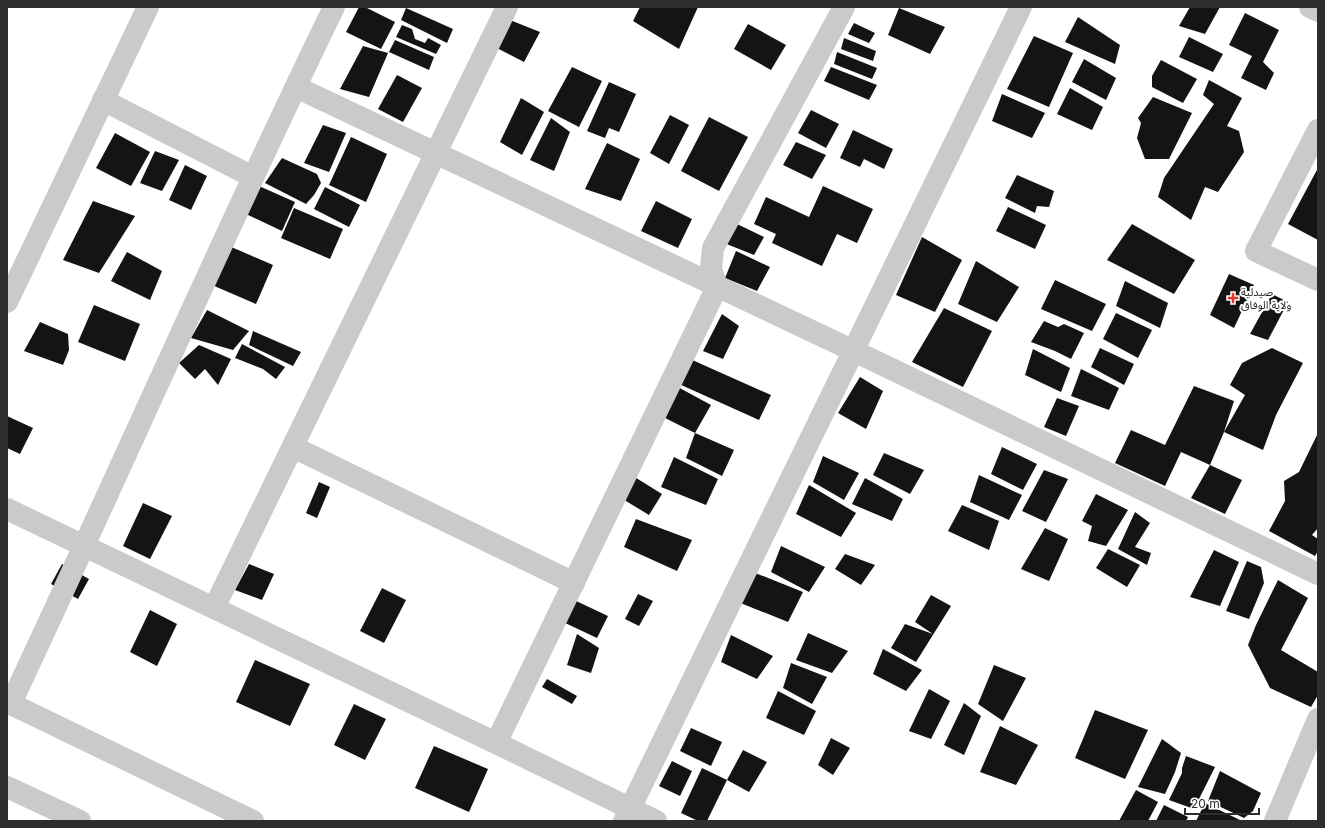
<svg xmlns="http://www.w3.org/2000/svg" width="1325" height="828" viewBox="0 0 1325 828" font-family="Inter,'Noto Sans Arabic',sans-serif">
<style>
.building{fill:#141414}
.lines{fill:none;stroke-linecap:round;stroke-linejoin:round}
.minor{stroke:#cacaca;stroke-width:22}
.tertiary{stroke:#cacaca;stroke-width:22}
.poi-dot{fill:#e23932;stroke:#fff;stroke-width:1.5}
.labels{text-anchor:middle;dominant-baseline:central;stroke-width:4;stroke-linejoin:round;paint-order:stroke}
.poi-label{font-size:11px;fill:#2d2d2d;stroke:#fff;text-anchor:start}
</style>
<rect width="100%" height="100%" fill="#fff"/>
<g class="building">
<polygon points="359,7 365,7 395,22 381,49 346,32"/>
<polygon points="640,7 698,7 679,49 633,21"/>
<polygon points="1190,7 1220,7 1205,34 1179,26"/>
<polygon points="406,8 453,29 447,43 401,20"/>
<polygon points="899,8 945,27 930,54 888,35"/>
<polygon points="1245,13 1279,30 1263,62 1274,73 1266,90 1241,78 1252,56 1229,45"/>
<polygon points="502,17 540,32 524,62 489,44"/>
<polygon points="1078,17 1120,45 1115,64 1065,42"/>
<polygon points="854,23 875,33 869,43 848,34"/>
<polygon points="748,24 786,45 771,70 734,49"/>
<polygon points="402,25 412,29 415,39 425,43 428,38 441,45 436,54 396,37"/>
<polygon points="1034,36 1073,53 1049,107 1007,89"/>
<polygon points="1189,37 1223,54 1213,72 1179,57"/>
<polygon points="844,38 876,51 873,61 841,49"/>
<polygon points="395,40 434,57 429,70 389,52"/>
<polygon points="363,46 388,53 369,97 340,89"/>
<polygon points="837,52 877,68 872,79 834,64"/>
<polygon points="1084,59 1116,78 1106,100 1072,82"/>
<polygon points="1161,60 1197,79 1183,103 1152,87 1152,76"/>
<polygon points="572,67 602,81 579,127 548,111"/>
<polygon points="831,67 877,85 869,100 824,81"/>
<polygon points="397,75 422,88 403,122 378,109"/>
<polygon points="1209,80 1242,98 1227,126 1239,131 1244,152 1218,192 1205,187 1191,220 1158,197 1164,178 1214,104 1203,95"/>
<polygon points="609,82 636,94 619,132 609,128 605,138 587,131"/>
<polygon points="1070,88 1103,107 1092,130 1057,114"/>
<polygon points="1002,94 1045,113 1032,138 992,121"/>
<polygon points="1153,97 1192,113 1169,159 1145,159 1137,138 1141,123 1138,118"/>
<polygon points="521,98 544,112 522,155 500,142"/>
<polygon points="811,110 839,124 826,148 798,133"/>
<polygon points="670,115 689,125 669,164 650,153"/>
<polygon points="709,117 748,137 719,191 681,171"/>
<polygon points="551,118 570,132 554,171 530,160"/>
<polygon points="323,125 346,133 329,172 304,163"/>
<polygon points="853,130 893,149 884,169 864,159 860,167 840,158"/>
<polygon points="115,133 150,152 131,186 96,168"/>
<polygon points="351,137 387,154 366,202 329,185"/>
<polygon points="796,142 826,155 812,179 783,165"/>
<polygon points="607,143 640,159 621,201 585,189"/>
<polygon points="155,151 179,160 162,191 140,183"/>
<polygon points="282,158 317,174 321,183 314,195 306,204 265,183"/>
<polygon points="185,165 207,176 191,210 169,200"/>
<polygon points="1318,168 1318,240 1288,224"/>
<polygon points="1017,175 1054,191 1049,207 1037,206 1035,213 1005,198"/>
<polygon points="259,186 295,202 282,231 246,214"/>
<polygon points="823,186 873,209 857,243 837,234 822,266 772,243 776,234 754,224 766,197 809,217"/>
<polygon points="325,187 360,205 349,227 314,209"/>
<polygon points="93,201 135,216 99,273 63,260"/>
<polygon points="656,201 692,219 678,248 641,231"/>
<polygon points="1008,207 1046,225 1035,249 996,231"/>
<polygon points="294,208 343,229 330,259 281,238"/>
<polygon points="733,222 764,237 754,255 724,243"/>
<polygon points="1132,224 1195,260 1174,294 1107,260"/>
<polygon points="922,237 962,260 935,312 896,295"/>
<polygon points="229,246 273,265 256,304 212,285"/>
<polygon points="736,251 770,267 757,291 725,278"/>
<polygon points="127,252 162,271 150,300 111,281"/>
<polygon points="976,261 1019,287 997,322 958,304"/>
<polygon points="1229,274 1254,285 1234,328 1210,315"/>
<polygon points="1055,280 1106,304 1092,331 1041,309"/>
<polygon points="1125,281 1168,303 1160,328 1116,306"/>
<polygon points="1272,294 1288,302 1268,340 1250,334"/>
<polygon points="94,305 140,324 125,361 78,342"/>
<polygon points="944,308 992,331 963,387 912,362"/>
<polygon points="207,310 249,331 233,350 191,338"/>
<polygon points="1116,313 1152,330 1138,358 1103,339"/>
<polygon points="722,314 739,326 723,359 703,351"/>
<polygon points="1044,321 1058,327 1064,324 1084,333 1071,359 1055,351 1031,342"/>
<polygon points="40,322 68,334 69,350 63,365 24,351"/>
<polygon points="253,331 301,352 293,366 249,345"/>
<polygon points="242,344 285,367 276,379 263,369 235,358"/>
<polygon points="199,345 231,359 218,385 205,369 195,379 179,363"/>
<polygon points="1100,348 1134,364 1124,385 1091,367"/>
<polygon points="1272,348 1303,363 1276,415 1263,450 1224,432 1245,395 1230,385 1242,363"/>
<polygon points="1033,349 1070,368 1061,392 1025,375"/>
<polygon points="690,359 771,395 759,420 679,384"/>
<polygon points="1081,369 1119,388 1109,410 1071,396"/>
<polygon points="860,377 883,391 866,429 838,413"/>
<polygon points="676,386 711,405 695,433 734,450 722,476 686,458 695,433 661,416"/>
<polygon points="1194,386 1234,401 1224,432 1210,465 1181,452 1165,486 1115,463 1131,430 1165,445"/>
<polygon points="1057,398 1079,406 1066,436 1044,427"/>
<polygon points="7,416 33,428 20,454 7,448"/>
<polygon points="1318,433 1318,528 1312,535 1318,539 1318,551 1315,556 1269,531 1285,501 1284,481 1299,472"/>
<polygon points="1002,447 1037,464 1023,490 991,474"/>
<polygon points="884,453 924,470 910,494 873,475"/>
<polygon points="823,456 859,473 844,500 813,482"/>
<polygon points="674,457 718,479 706,505 661,487"/>
<polygon points="1210,465 1242,480 1225,514 1191,498"/>
<polygon points="1044,470 1068,479 1046,522 1022,511"/>
<polygon points="979,475 1022,495 1009,520 970,502"/>
<polygon points="633,476 662,494 649,515 621,498"/>
<polygon points="865,478 903,499 892,521 852,504"/>
<polygon points="319,482 330,487 317,518 306,513"/>
<polygon points="809,485 856,513 841,537 796,514"/>
<polygon points="1096,494 1128,510 1106,546 1088,541 1092,526 1082,521"/>
<polygon points="143,503 172,516 150,559 123,546"/>
<polygon points="962,505 999,521 989,550 948,531"/>
<polygon points="1135,512 1150,523 1135,547 1151,553 1147,565 1118,549"/>
<polygon points="636,519 692,540 677,571 624,547"/>
<polygon points="1045,528 1068,539 1049,581 1021,569"/>
<polygon points="781,546 825,567 809,592 771,572"/>
<polygon points="1108,549 1140,565 1127,587 1096,568"/>
<polygon points="1214,550 1239,562 1220,606 1190,597"/>
<polygon points="845,554 875,565 861,585 835,569"/>
<polygon points="1247,561 1261,567 1264,583 1249,619 1226,611"/>
<polygon points="62,564 89,579 78,599 51,584"/>
<polygon points="249,564 274,574 262,600 235,590"/>
<polygon points="753,572 803,592 788,622 738,602"/>
<polygon points="1278,580 1308,598 1281,650 1318,672 1318,695 1311,707 1270,688 1248,645 1256,625"/>
<polygon points="382,588 406,600 384,643 360,631"/>
<polygon points="638,594 653,601 639,626 625,619"/>
<polygon points="931,595 951,606 916,662 891,648 905,624 933,634 915,622"/>
<polygon points="574,600 608,616 597,638 563,622"/>
<polygon points="150,610 177,624 157,666 130,652"/>
<polygon points="808,633 848,651 832,673 796,660"/>
<polygon points="577,634 599,648 591,673 567,665"/>
<polygon points="731,635 773,656 757,679 721,662"/>
<polygon points="883,649 922,670 906,691 873,674"/>
<polygon points="255,660 310,684 290,726 236,702"/>
<polygon points="791,663 827,677 812,704 783,688"/>
<polygon points="994,665 1026,678 1003,721 978,704"/>
<polygon points="547,679 577,696 572,704 542,687"/>
<polygon points="929,689 950,701 931,739 909,731"/>
<polygon points="778,691 816,711 804,735 766,718"/>
<polygon points="964,703 981,716 964,755 944,745"/>
<polygon points="354,704 386,719 365,760 334,745"/>
<polygon points="1095,710 1148,730 1125,779 1075,758"/>
<polygon points="1000,726 1038,745 1016,785 980,772"/>
<polygon points="691,728 722,742 711,766 680,751"/>
<polygon points="831,738 850,748 833,775 818,765"/>
<polygon points="1162,739 1181,753 1175,772 1165,794 1138,787"/>
<polygon points="434,746 488,769 469,812 415,788"/>
<polygon points="743,750 767,762 749,792 727,780"/>
<polygon points="1186,756 1215,767 1194,809 1169,800 1182,773 1182,768"/>
<polygon points="672,761 692,771 680,796 659,786"/>
<polygon points="702,768 727,780 707,821 698,821 681,813"/>
<polygon points="1220,771 1261,793 1253,811 1244,818 1208,801"/>
<polygon points="1136,790 1158,802 1148,821 1119,821"/>
<polygon points="1205,803 1242,821 1196,821"/>
<polygon points="1164,805 1188,817 1186,821 1156,821"/>
</g>
<g class="lines">
<g class="minor">
<polyline points="1310,7 1318,11"/>
<polyline points="296,87 854,351 1318,574"/>
<polyline points="103,100 253,177"/>
<polyline points="1318,130 1256,251 1318,280"/>
<polyline points="293,447 574,583"/>
<polyline points="7,509 496,743 656,821"/>
<polyline points="214,608 507,7"/>
<path d="M 11,703 C 120,472 222,237 334,7"/>
<polyline points="496,743 717,287 711,269 713,248 844,7"/>
<polyline points="624,821 1021,7"/>
<polyline points="1275,821 1318,719"/>
</g>
<g class="tertiary">
<polyline points="7,302 148,7"/>
<polyline points="7,702 253,821"/>
<polyline points="7,787 80,821"/>
</g>
</g>
<path class="poi-dot" d="M1231 292h4v4h4v4h-4v4h-4v-4h-4v-4h4z"/>
<g class="labels">
<g class="poi-label">
<text x="1241" y="292">صيدلية<tspan x="1241" dy="13">ولاية الوفاق</tspan></text>
</g>
</g>
<rect width="1325" height="828" fill="none" stroke="#2d2d2d" stroke-width="16"/>
<path d="M1185 808v6h74v-6" fill="none" stroke="#2d2d2d" stroke-width="2"/>
<text x="1191" y="808" font-size="12" fill="#2d2d2d" stroke="#ffffff" stroke-width="3" paint-order="stroke">20 m</text>
</svg>
